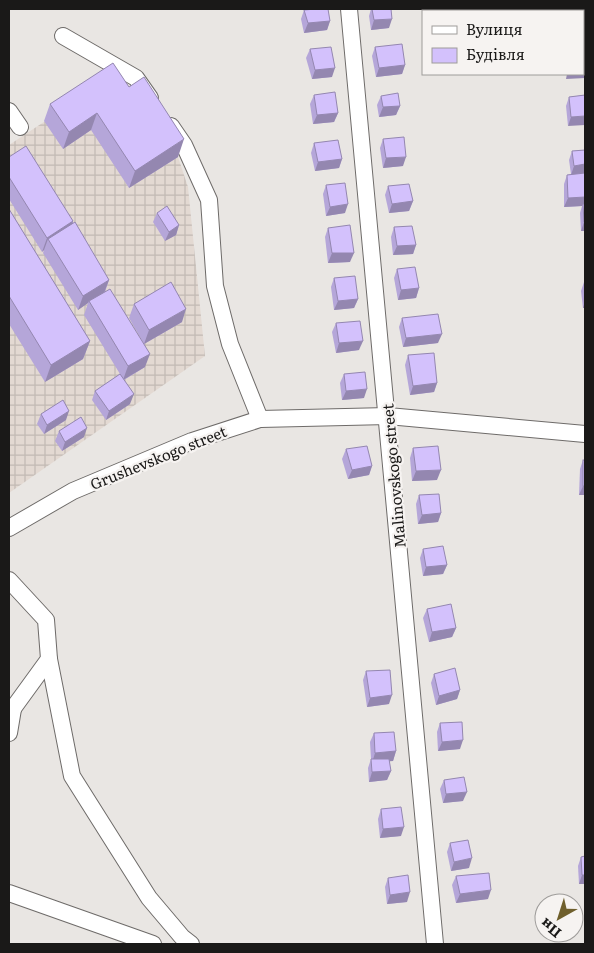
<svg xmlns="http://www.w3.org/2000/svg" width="594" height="953" viewBox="0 0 594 953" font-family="Literata,serif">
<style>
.industrial{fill:url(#industrial-grid)}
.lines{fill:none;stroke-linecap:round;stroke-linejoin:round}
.minor-casing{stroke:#6e6b69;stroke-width:18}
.minor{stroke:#fff;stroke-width:16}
.wall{fill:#b5a6d9}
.shaded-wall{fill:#9487b0}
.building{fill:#d3c1fc;stroke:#9487b0}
.labels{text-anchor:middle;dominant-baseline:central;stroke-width:4.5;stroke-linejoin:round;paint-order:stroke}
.street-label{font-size:15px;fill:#1a1918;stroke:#f6f3f1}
</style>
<defs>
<pattern id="industrial-grid" width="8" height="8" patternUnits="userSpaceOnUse" patternTransform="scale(1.25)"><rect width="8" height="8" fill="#e3d9d2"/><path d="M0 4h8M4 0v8" fill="none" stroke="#c2bab4"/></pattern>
</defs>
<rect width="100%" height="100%" fill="#e9e6e3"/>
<polygon class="industrial" points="106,81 137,95 178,157 188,187 205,356 9,493 9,145"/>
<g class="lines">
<defs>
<g id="minor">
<polyline points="349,9 435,944"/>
<polyline points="63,36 136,78 150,98"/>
<polyline points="9,111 20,127"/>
<polyline points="171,126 184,145 209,200 215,286 230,344 260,419"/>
<polyline points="9,528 73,491 192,441 260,419 388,416 585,434"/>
<polyline points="9,580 46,620 49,659 9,714"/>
<polyline points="49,659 72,776 149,898 182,937 191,944"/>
<polyline points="9,733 13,709"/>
<polyline points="9,893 153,944"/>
</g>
</defs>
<use href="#minor" class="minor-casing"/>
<use href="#minor" class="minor"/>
</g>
<g class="wall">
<polygon points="371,9 372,9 389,28 371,30 369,16"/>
<polygon points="304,10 330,21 327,30 304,33 301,19"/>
<polygon points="375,47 405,65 402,74 376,77 372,56"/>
<polygon points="310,49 332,77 312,79 306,58"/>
<polygon points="129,87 178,157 129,188 91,130 63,149 44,121 50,104"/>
<polygon points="314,95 338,113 334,122 313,124 310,104"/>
<polygon points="585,95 568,126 566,106 569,97"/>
<polygon points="381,96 400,106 396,115 379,117 377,105"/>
<polygon points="383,139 403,166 383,168 380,148"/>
<polygon points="314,143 342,159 339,168 315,171 311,153"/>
<polygon points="585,150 585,231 581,231 580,213 582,206 564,207 564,184 567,175 571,174 569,160 572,151"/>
<polygon points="9,157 73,221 73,224 109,280 105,292 145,367 124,380 130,404 106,420 92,400 95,391 120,374 84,315 88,303 78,310 43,253 44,250 42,252 9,199"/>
<polygon points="326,185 345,213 326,216 323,194"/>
<polygon points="388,186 413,201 409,211 389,213 385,195"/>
<polygon points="9,209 90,341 83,359 45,382 9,324"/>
<polygon points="157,213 179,225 176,235 165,241 153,222"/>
<polygon points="394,227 416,245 413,254 393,255 391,237"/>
<polygon points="328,228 350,262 328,263 325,237"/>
<polygon points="397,269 419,288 416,298 398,300 394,278"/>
<polygon points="334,278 358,299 354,308 334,310 331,287"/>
<polygon points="584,282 585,282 585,308 583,308 581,291"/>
<polygon points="134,304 182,322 144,344 129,318"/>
<polygon points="402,318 438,343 403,347 399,327"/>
<polygon points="336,323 359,350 336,353 332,332"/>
<polygon points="408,355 437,383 434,392 410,395 405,365"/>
<polygon points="344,374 364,398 342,400 340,383"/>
<polygon points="41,414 66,420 44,434 37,424"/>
<polygon points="59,431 84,437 62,451 55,441"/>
<polygon points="413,448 437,480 412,481 410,458"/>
<polygon points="346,449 372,466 369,475 348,479 342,459"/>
<polygon points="583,460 585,495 579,495 580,469"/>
<polygon points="419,495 441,513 438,522 418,524 416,504"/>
<polygon points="423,549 447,565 443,574 423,576 420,558"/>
<polygon points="427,609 456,628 452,637 429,642 423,618"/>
<polygon points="366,671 389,704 367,707 363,680"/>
<polygon points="434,674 460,690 457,699 436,705 431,683"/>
<polygon points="440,723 460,749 438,751 437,732"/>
<polygon points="374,733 396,751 393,761 389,761 391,771 387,780 369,782 368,768 371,759 370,742"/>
<polygon points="444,780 463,801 443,803 440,789"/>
<polygon points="381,809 401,836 380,838 378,819"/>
<polygon points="450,843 469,868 451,871 447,852"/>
<polygon points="581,857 585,884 579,884 578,866"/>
<polygon points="456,876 488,899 456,903 452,885"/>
<polygon points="388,878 407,902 387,904 385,887"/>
</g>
<g class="shaded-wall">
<polygon points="392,19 389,28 371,30 374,20"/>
<polygon points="330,21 327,30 304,33 308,23"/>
<rect x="583" y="23" width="2" height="9"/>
<polygon points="405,65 402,74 376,77 379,68"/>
<polygon points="335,68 332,77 312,79 315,70"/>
<polygon points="583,69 585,69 585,78 566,79 567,74 583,74"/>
<polygon points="400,106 396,115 379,117 383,107"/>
<polygon points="97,113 91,130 63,149 69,132"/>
<polygon points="338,113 334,122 313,124 317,115"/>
<polygon points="585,116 585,125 568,126 571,117"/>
<polygon points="184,139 178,157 129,188 135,171"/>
<polygon points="406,157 403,166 383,168 386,158"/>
<polygon points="342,159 339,168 315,171 318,162"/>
<polygon points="585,164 585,173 571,175 574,166"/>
<polygon points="585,197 585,206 583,204 582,206 564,207 568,198"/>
<polygon points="413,201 409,211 389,213 392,204"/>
<polygon points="348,204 345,213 326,216 330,207"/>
<polygon points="73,221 69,235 48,239 44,250 42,252 47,238"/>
<polygon points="584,222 585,222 585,231 581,231"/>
<polygon points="179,225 176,235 165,241 169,232"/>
<polygon points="416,245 413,254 393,255 397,246"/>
<polygon points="332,253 354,253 350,262 328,263"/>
<polygon points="109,280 104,293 89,301 88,303 78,310 83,296"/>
<polygon points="419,288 416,298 398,300 401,290"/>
<polygon points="358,299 354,308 334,310 338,301"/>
<polygon points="585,301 585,308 583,308"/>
<polygon points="186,309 182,322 144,344 149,330"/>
<polygon points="442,334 438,343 403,347 406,338"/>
<polygon points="90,341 83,359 45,382 51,365"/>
<polygon points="363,341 359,350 336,353 339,343"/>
<polygon points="150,354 145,367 123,380 128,366"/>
<polygon points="437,383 434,392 410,395 413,386"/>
<polygon points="367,389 364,398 342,400 346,391"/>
<polygon points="134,394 130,404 106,420 109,411"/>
<polygon points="69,411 66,420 44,434 47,425"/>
<polygon points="87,428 84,437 62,451 65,442"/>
<polygon points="372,466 369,475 348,479 352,470"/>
<polygon points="441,470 437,480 412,481 416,471"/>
<polygon points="583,486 585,486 585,495 579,495"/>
<polygon points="441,513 438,522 418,524 422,515"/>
<polygon points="447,565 443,574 423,576 426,567"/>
<polygon points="456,628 452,637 429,642 432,632"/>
<polygon points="460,690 457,699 436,705 439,696"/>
<polygon points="392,695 389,704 367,707 370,698"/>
<polygon points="463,740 460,749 438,751 442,742"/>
<polygon points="396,751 393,761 372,763 375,753"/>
<polygon points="391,771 387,780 369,782 372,772"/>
<polygon points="467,792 463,801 443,803 446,794"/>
<polygon points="404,827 401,836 380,838 383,829"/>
<polygon points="472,858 469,868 451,871 454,862"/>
<polygon points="582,875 585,875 585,884 579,884"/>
<polygon points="491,890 488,899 456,903 460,894"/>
<polygon points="410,892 407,902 387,904 390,895"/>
</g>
<g class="building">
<polygon points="316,9 328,9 330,21 308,23 304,10"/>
<polygon points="372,9 391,9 392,19 374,20"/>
<polygon points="569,9 585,9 585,23 583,23 583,11 569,11"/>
<polygon points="402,44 405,65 379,68 375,47"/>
<rect x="583" y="44" width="2" height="25"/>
<polygon points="331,47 335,68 315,70 310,49"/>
<polygon points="113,63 129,87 144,77 184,139 135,171 97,113 69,132 50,104"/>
<polygon points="335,92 338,113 317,115 314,95"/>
<polygon points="398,93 400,106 383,107 381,96"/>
<polygon points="585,95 585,116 571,117 569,97"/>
<polygon points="404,137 406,157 386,158 383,139"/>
<polygon points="338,140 342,159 318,162 314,143"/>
<polygon points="26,146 73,221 47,238 9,177 9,157"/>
<polygon points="585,150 585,164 574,166 572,151"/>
<polygon points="585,173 585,197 568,198 567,175"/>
<polygon points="345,183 348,204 330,207 326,185"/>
<polygon points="409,184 413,201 392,204 388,186"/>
<polygon points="583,204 585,204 585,222 584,222"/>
<polygon points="167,206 179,225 169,232 157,213"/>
<polygon points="9,209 90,341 51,365 9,296"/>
<polygon points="75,222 109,280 83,296 48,239"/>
<polygon points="350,225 354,253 332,253 328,228"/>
<polygon points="412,226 416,245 397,246 394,227"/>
<polygon points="415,267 419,288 401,290 397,269"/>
<polygon points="355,276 358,299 338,301 334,278"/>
<polygon points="171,282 186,309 149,330 134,304"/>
<polygon points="110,289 150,354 128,366 89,301"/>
<polygon points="438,314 442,334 406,338 402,318"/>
<polygon points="360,321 363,341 339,343 336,323"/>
<polygon points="434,353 437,383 413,386 408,355"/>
<polygon points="365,372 367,389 346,391 344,374"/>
<polygon points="120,374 134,394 109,411 95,391"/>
<polygon points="63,400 69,411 47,425 41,414"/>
<polygon points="81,417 87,428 65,442 59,431"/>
<polygon points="367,446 372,466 352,470 346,449"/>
<polygon points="438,446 441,470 416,471 413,448"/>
<rect x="583" y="460" width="2" height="26"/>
<polygon points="439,494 441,513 422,515 419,495"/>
<polygon points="443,546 447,565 426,567 423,549"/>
<polygon points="451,604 456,628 432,632 427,609"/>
<polygon points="455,668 460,690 439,696 434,674"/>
<polygon points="390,670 392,695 370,698 366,671"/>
<polygon points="462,722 463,740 442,742 440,723"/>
<polygon points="394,732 396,751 375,753 374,733"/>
<polygon points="371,759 389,759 391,771 372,772"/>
<polygon points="464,777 467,792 446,794 444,780"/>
<polygon points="401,807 404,827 383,829 381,809"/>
<polygon points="468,840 472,858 454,862 450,843"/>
<polygon points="585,856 585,875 582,875 581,857"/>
<polygon points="489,873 491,890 460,894 456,876"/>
<polygon points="408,875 410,892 390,895 388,878"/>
</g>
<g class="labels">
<g class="street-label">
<text transform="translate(158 457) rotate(-22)">Grushevskogo street</text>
<text transform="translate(393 476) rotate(-95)">Malinovskogo street</text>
</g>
</g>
<rect width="594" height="953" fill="none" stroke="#1a1918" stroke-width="20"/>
<rect x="422" y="10" width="162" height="65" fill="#f6f3f1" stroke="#9e9c9a"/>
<rect x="432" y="26" width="25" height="8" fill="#ffffff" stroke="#9e9c9a"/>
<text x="466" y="35" font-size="15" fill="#1a1918">Вулиця</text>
<rect x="432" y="48" width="25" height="15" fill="#d3c1fc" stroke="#9e9c9a"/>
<text x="466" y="60" font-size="15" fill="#1a1918">Будівля</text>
<g transform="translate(559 918) rotate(219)"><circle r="24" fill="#f6f3f1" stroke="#9e9c9a"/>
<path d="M0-4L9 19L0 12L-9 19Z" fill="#6f5f2c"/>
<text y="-8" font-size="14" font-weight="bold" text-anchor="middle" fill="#1a1918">Пн</text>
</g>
</svg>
